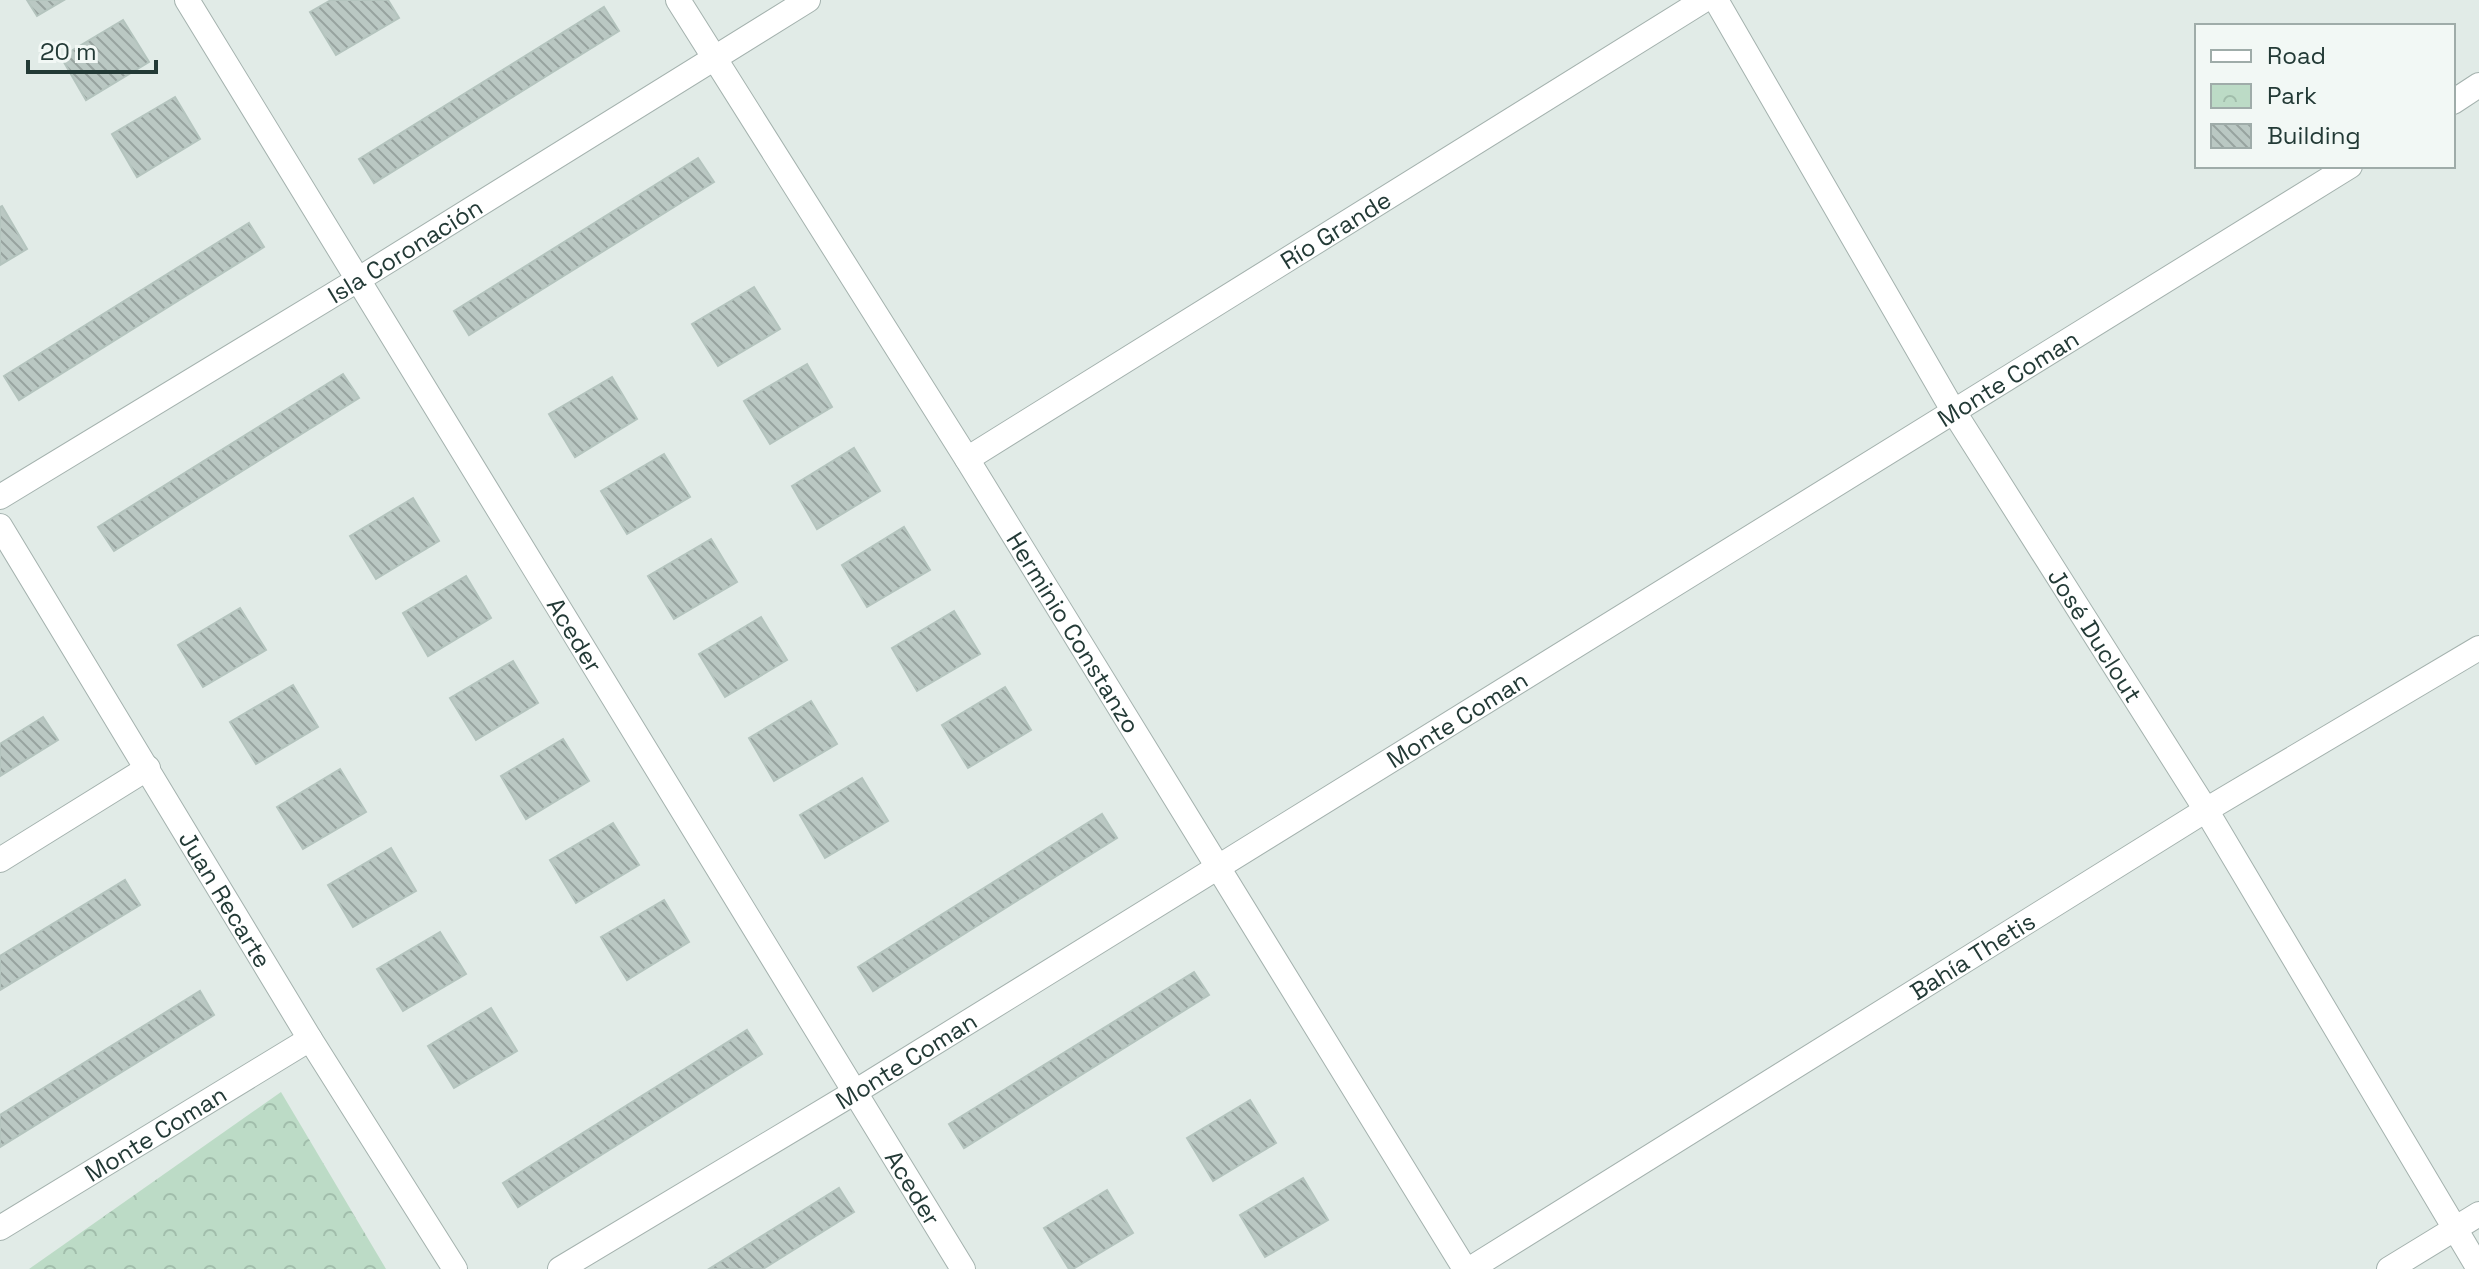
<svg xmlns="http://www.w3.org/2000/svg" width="2479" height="1269" viewBox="0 0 2479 1269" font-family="'Space Grotesk',sans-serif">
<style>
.park{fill:url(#park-crowns)}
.building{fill:url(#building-back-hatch);stroke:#b4c4be;stroke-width:2}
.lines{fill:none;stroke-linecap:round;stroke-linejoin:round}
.minor-casing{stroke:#a4b2ae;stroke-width:26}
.minor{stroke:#fff;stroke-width:24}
.labels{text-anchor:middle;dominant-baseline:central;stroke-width:6;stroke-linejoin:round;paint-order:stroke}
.street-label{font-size:24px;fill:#233a36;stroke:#f2f8f5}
</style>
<defs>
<pattern id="park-crowns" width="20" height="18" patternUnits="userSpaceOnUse" patternTransform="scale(2)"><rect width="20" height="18" fill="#bcdbc6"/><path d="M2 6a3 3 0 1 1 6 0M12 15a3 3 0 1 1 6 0" fill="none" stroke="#a1bdab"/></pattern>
<pattern id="building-back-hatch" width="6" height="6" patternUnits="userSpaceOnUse" patternTransform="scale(2)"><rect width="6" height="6" fill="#bac8c3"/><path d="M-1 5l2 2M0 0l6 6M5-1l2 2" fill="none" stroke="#97a39f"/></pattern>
</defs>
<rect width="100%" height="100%" fill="#e1ebe7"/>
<polygon class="park" points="281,1092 386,1269 29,1269"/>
<g class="building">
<polygon points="27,0 64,0 37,16"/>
<polygon points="331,0 388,0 399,18 336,55 310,12"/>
<polygon points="604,7 619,31 374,183 359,159"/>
<polygon points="123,20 149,62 86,100 61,57"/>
<polygon points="175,97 200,139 137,177 112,134"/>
<polygon points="698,158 714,182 469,335 454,311"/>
<polygon points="2,206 27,249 0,265 0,207"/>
<polygon points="249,223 264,247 19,400 4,376"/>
<polygon points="754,287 780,329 718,366 692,324"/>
<polygon points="807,364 832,407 770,444 744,401"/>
<polygon points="343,374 359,398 114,551 98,527"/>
<polygon points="612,377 637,419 575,457 549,414"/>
<polygon points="854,448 880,491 817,529 792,486"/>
<polygon points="664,454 690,497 627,534 601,491"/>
<polygon points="413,498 439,541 376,579 350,536"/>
<polygon points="904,527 930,570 867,607 842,565"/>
<polygon points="711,539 737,582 674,619 648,576"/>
<polygon points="466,576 491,618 428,656 403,613"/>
<polygon points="240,608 266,650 203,687 178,645"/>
<polygon points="954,611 980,654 917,691 892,648"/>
<polygon points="761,617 787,660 725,697 699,654"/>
<polygon points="513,661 538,703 476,740 450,698"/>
<polygon points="293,685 318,727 256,764 230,722"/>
<polygon points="1005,687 1031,730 968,768 942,725"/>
<polygon points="811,701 837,744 774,781 749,738"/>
<polygon points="43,717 58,740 0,776 0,744"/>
<polygon points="563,739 589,781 526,819 501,776"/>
<polygon points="340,769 366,812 303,849 277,807"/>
<polygon points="862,778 888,821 825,858 800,815"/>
<polygon points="1102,814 1117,838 873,991 858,967"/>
<polygon points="613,823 639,865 576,903 550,860"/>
<polygon points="391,848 416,891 353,927 328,885"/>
<polygon points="125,880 140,905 0,990 0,956"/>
<polygon points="664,900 689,942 627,980 601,937"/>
<polygon points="440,932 466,974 403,1011 377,969"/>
<polygon points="1194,972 1209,995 964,1148 949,1124"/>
<polygon points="200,991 214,1015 0,1147 0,1115"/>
<polygon points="491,1008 517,1051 454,1088 428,1046"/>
<polygon points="747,1030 762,1054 518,1207 503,1183"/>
<polygon points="1250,1100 1276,1143 1213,1181 1187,1138"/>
<polygon points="1303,1178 1328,1220 1265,1257 1240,1215"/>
<polygon points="839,1188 854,1212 763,1269 709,1269"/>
<polygon points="1107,1190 1133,1233 1073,1269 1069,1269 1044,1228"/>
</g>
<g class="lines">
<defs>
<g id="minor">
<path id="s1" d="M 187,0 L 963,1269"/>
<path id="s2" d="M 678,0 L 967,459 L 1465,1269"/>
<path id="s3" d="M 1716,0 L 1954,412 L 2206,810 L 2479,1269"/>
<polyline points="2453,102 2479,85"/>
<path id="s4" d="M 967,459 L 1704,0"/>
<path id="s5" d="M 0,497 L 359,279 L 808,0"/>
<path id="s6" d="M 0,526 L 310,1039 L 455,1269"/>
<polyline points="0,860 148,768"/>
<path id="s7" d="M 0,1228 L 310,1039"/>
<path id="s8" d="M 560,1269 L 855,1092 L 2350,166"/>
<path id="s9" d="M 1470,1269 L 2206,810 L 2479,648"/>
<polyline points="2389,1269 2479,1214"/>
</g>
</defs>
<use href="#minor" class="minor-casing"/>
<use href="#minor" class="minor"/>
</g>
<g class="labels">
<g class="street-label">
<text stroke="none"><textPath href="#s4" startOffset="434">Río Grande</textPath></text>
<text stroke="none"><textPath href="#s5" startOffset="474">Isla Coronación</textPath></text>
<text stroke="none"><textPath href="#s8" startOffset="1700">Monte Coman</textPath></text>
<text stroke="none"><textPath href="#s2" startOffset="746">Herminio Constanzo</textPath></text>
<text stroke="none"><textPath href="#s1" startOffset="744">Aceder</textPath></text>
<text stroke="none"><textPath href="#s3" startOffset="740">José Duclout</textPath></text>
<text stroke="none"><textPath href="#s8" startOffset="1052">Monte Coman</textPath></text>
<text stroke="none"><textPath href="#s6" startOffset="436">Juan Recarte</textPath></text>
<text stroke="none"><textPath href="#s9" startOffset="592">Bahía Thetis</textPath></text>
<text stroke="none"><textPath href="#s8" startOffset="404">Monte Coman</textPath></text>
<text stroke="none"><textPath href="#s7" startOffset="182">Monte Coman</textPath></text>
<text stroke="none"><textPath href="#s1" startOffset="1392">Aceder</textPath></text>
</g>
</g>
<rect x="2195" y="24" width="260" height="144" fill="#f2f8f5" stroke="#9faca9" stroke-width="2"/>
<rect x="2211" y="50" width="40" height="12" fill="#ffffff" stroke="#9faca9" stroke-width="2"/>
<text x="2267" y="64" font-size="24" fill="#233a36">Road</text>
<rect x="2211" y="84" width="40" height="24" fill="url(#park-crowns)" stroke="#9faca9" stroke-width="2"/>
<text x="2267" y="104" font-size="24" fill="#233a36">Park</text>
<rect x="2211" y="124" width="40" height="24" fill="url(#building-back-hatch)" stroke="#9faca9" stroke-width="2"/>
<text x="2267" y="144" font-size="24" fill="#233a36">Building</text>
<path d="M28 60v12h128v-12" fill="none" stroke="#233a36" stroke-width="4"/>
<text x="40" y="60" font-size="24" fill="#233a36" stroke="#f2f8f5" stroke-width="6" paint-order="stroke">20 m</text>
</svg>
